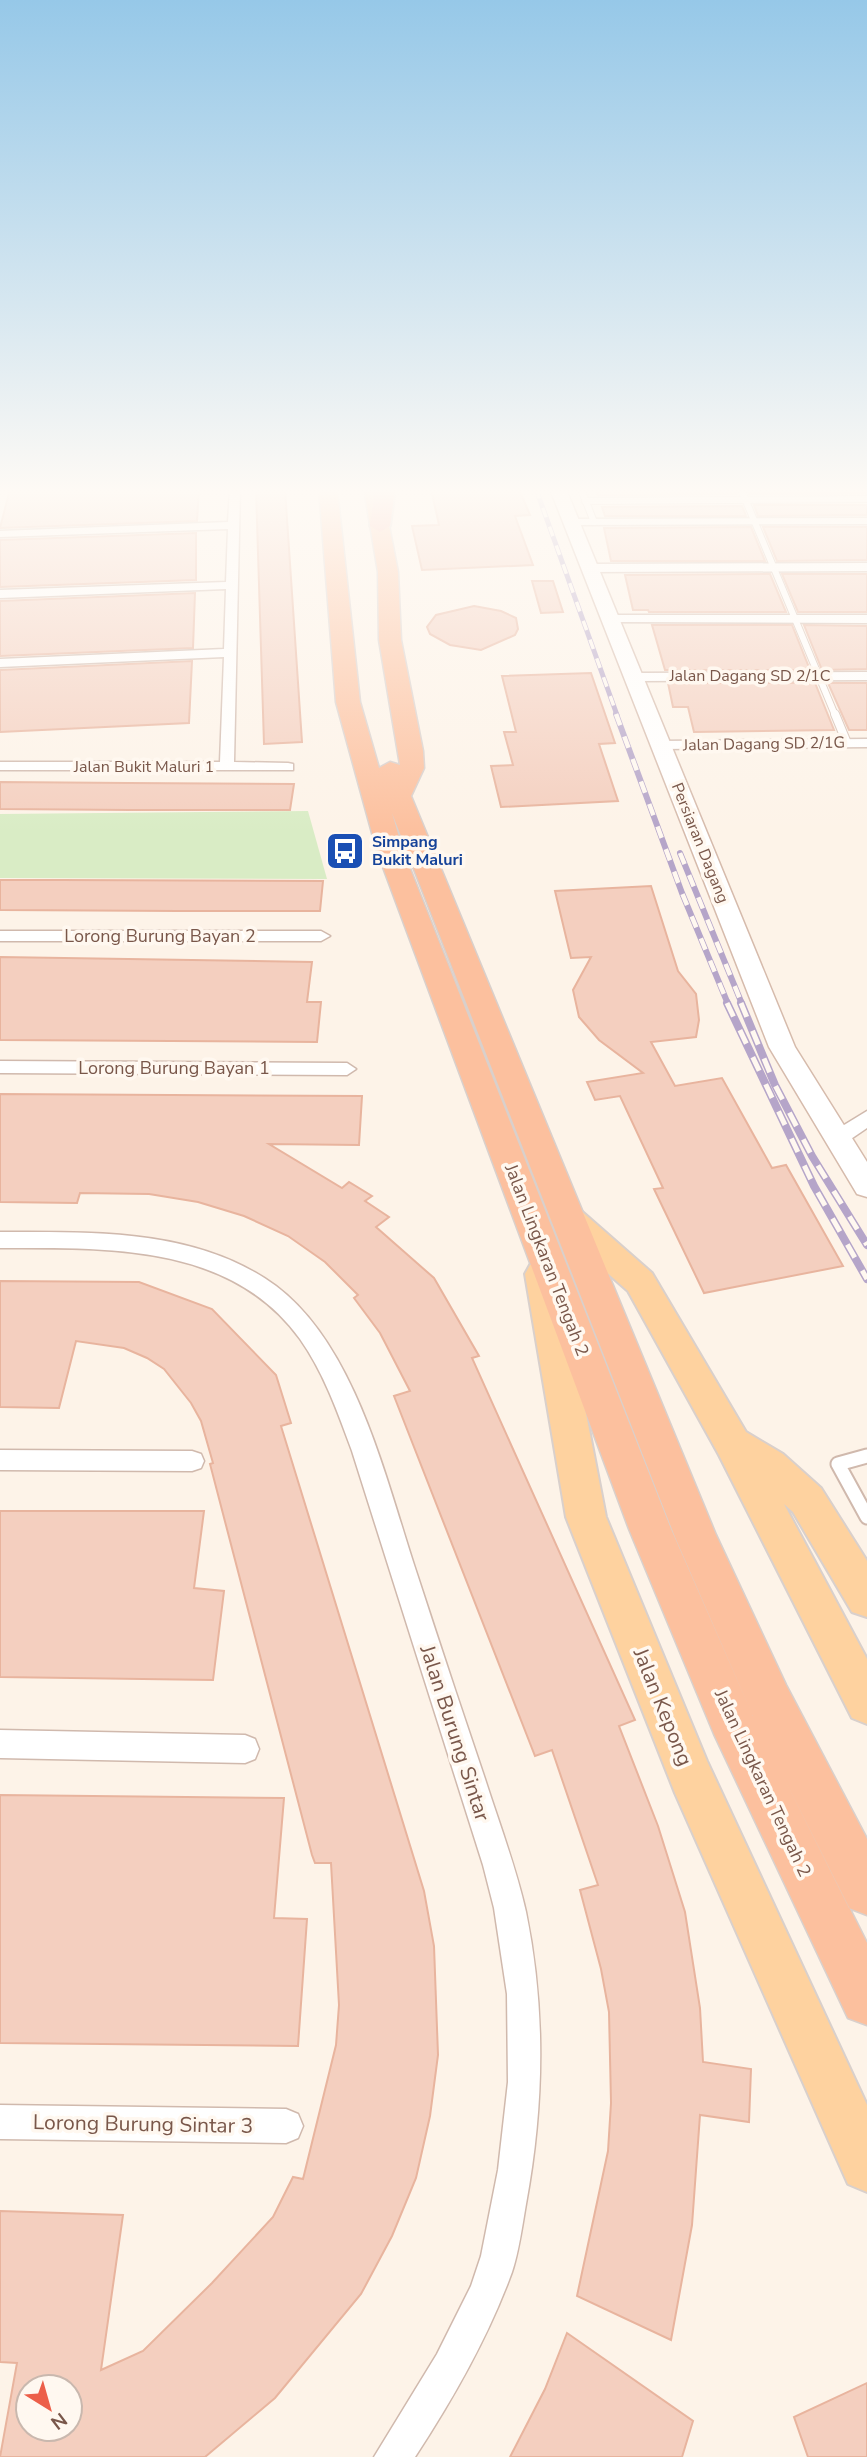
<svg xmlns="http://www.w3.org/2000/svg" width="867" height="2457" viewBox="0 0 867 2457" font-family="'Nunito Sans',sans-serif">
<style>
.green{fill:#d9ecc5}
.building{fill:#f4cfbf;stroke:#e8b49e;stroke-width:2;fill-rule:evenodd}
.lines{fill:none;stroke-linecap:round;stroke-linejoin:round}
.service-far2-casing{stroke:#d0b9ad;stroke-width:8}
.service-far1-casing{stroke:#d0b9ad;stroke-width:10}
.service-casing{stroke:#d0b9ad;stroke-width:17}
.minor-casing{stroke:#d0b9ad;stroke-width:3}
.secondary-casing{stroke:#d6bbac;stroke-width:3}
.primary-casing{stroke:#d9d0cc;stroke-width:4}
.trunk-casing{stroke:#d9d0cc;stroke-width:3}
.motorway-casing{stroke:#d9d0cc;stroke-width:4}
.service-far2{stroke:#fff;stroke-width:6}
.service-far1{stroke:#fff;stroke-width:8}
.service{stroke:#fff;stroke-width:13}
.minor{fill:#fff;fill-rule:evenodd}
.secondary{fill:#fff;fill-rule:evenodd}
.primary{fill:#fed29f;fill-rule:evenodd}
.trunk{fill:#fcc09e;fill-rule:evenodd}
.motorway{fill:#faad9d;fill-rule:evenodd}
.rail-far2-casing{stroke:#b5a5c9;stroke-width:5}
.rail-far1-casing{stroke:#b5a5c9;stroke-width:6}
.rail-casing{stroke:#b5a5c9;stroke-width:8}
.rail-far2{stroke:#fff8f0;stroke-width:3.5;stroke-dasharray:10;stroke-linecap:butt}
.rail-far1{stroke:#fff8f0;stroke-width:4.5;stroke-dasharray:12;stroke-linecap:butt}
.rail{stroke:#fff8f0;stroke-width:5;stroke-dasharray:15;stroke-linecap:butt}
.labels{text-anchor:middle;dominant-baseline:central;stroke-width:7;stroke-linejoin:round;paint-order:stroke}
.far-street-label{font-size:16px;fill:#79574a;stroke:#fff8f0}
.far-transit-label{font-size:16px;font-weight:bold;fill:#164399;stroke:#fff8f0;text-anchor:start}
.street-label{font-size:18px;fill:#79574a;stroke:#fff8f0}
.near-street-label{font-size:21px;fill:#79574a;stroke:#fff8f0}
</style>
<rect width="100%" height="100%" fill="#fdf3e8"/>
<polygon class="green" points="308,811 327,879 0,878 0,814"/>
<g class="building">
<polygon points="10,489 199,489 197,521 0,528"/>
<polygon points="256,489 285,489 302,742 264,744"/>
<polygon points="431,489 519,489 530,515 515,516 533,565 422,570 412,526 439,525"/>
<polygon points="596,489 735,489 737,494 598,495"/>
<polygon points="747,489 867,489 867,493 749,494"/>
<polygon points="754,505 867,505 867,515 758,516"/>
<polygon points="742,506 746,516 605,516 602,507"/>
<polygon points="751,527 765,561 611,561 604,528"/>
<polygon points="763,527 867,527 867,560 777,561"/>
<polygon points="196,533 196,580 0,587 0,540"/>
<polygon points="770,574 786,612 649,612 648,610 633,610 625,575"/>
<polygon points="782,574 867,574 867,612 798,612"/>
<polygon points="532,581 553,581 563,612 541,613"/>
<polygon points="195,593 193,648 0,656 0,601"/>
<polygon points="474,606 501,611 516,618 518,629 515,635 481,650 450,645 430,634 427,627 436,615"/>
<polygon points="652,625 792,625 810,670 665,670"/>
<polygon points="804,625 867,626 867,669 822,670"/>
<polygon points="192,661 189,723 0,732 0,670"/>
<polygon points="591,673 615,743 599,744 618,801 501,807 491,766 513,765 504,732 516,732 502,676"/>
<polygon points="668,683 815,683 834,730 694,732 688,707 673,707"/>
<polygon points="828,683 867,683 867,730 849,730"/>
<polygon points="0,782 128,783 294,784 290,810 130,810 0,809"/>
<polygon points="0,880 60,880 323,881 320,911 178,911 0,910"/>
<polygon points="651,886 678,971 696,994 699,1020 696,1037 651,1042 675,1086 722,1078 772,1168 786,1165 843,1266 704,1293 654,1189 663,1188 620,1096 595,1100 587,1082 643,1073 599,1040 579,1017 573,990 591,957 571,958 555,891"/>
<polygon points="0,957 312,962 307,1002 321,1002 317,1042 0,1040"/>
<polygon points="0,1094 362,1096 359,1145 269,1144 342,1188 349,1182 372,1196 365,1201 389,1217 376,1227 434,1278 479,1356 472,1358 635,1720 619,1726 658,1826 685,1912 700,2008 703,2062 751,2069 749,2122 700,2115 692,2225 671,2340 577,2296 608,2151 611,2103 609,2012 601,1969 580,1890 598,1885 552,1750 535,1756 394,1396 410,1391 380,1333 354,1298 358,1295 325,1262 288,1236 244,1216 198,1202 149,1194 80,1193 77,1203 0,1202"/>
<path d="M 0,1281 L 139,1282 L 212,1309 L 276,1375 L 291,1423 L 281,1426 L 424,1891 L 434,1946 L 438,2055 L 430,2116 L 416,2178 L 392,2236 L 361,2294 L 275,2398 L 205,2457 L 0,2457 L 17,2363 L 0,2362 L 0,2211 L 123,2215 L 101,2370 L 143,2351 L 212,2283 L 273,2217 L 293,2177 L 303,2179 L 336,2045 L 339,2005 L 331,1863 L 315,1863 L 312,1855 L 210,1464 L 213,1463 L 201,1421 L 191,1403 L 164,1369 L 147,1358 L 124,1348 L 76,1341 L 59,1408 L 0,1407 ZM 28,2387 L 70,2387 L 70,2429 L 28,2429 Z"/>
<polygon points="0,1511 204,1511 194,1588 224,1591 213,1680 0,1677"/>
<polygon points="0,1795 284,1798 274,1918 307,1919 298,2046 0,2043"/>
<polygon points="567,2333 693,2421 682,2457 510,2457 545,2389"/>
<polygon points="867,2383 867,2457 808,2457 794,2417"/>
</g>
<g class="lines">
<defs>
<g id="service-far2">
<polyline points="581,489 594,522"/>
<polyline points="741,489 835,715"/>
<polyline points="585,501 867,499"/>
</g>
<polyline id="service-far1" points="835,714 847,743"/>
<polyline id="service" points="867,1456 838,1464 867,1517"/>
<g id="minor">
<polygon points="230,489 240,489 234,762 288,763 293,764 293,770 0,770 0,762 220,762 224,657 0,667 0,659 224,649 226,589 0,598 0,590 226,582 228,529 0,537 0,531 228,522"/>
<polygon points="867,518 867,524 571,525 565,522 571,519"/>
<polygon points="867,563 867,571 590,572 584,568 590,564"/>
<polygon points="610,615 867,615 867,623 606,622 604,619"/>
<polygon points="867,672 867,680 634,681 627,677 634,673"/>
<polygon points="867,739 867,747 661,749 654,745 661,741"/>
<polygon points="0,931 321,931 330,936 321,941 0,941"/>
<polygon points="0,1061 347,1063 356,1069 347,1075 0,1073"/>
<polygon points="867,1111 867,1128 845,1143 831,1143 828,1138 831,1133"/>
<path d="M 0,1232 C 93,1232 197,1228 276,1286 C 357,1347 386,1481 417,1574 C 439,1642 462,1711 485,1779 C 499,1823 516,1867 526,1912 C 546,2010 544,2107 526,2204 C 522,2227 519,2251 512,2272 C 488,2338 453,2399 415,2457 L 374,2457 L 437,2354 L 471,2286 L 481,2256 L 498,2170 L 508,2082 L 507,1994 L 494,1908 L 483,1865 L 352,1451 C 338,1413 324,1373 300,1339 C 231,1243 106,1248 0,1248 Z"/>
<polygon points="0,1450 192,1451 201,1454 204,1461 201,1468 192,1471 0,1470"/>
<polygon points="0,1730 245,1735 255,1739 259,1749 255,1759 245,1763 0,1758"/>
<polygon points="0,2105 286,2109 298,2114 303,2126 298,2138 286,2143 0,2139"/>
</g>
<polygon id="secondary" points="550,489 566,489 795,1047 867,1162 867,1197 857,1194 769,1047"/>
<g id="primary">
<polygon points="567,1206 579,1209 652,1273 746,1432 783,1454 821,1488 867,1561 867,1617 852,1612 793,1512 784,1504 867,1659 867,1724 852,1718 719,1455 628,1291 555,1227 550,1218 555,1209"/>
<polygon points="542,1261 554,1265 559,1274 606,1517 707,1761 867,2105 867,2192 848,2184 675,1793 566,1517 525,1274 530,1265"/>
</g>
<path id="trunk" d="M 319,489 L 337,489 L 360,702 L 379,768 L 390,762 L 400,765 L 379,640 L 378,572 L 364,489 L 382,489 L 398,572 L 401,640 L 423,751 L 424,768 L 411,796 L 716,1535 L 786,1685 L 867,1839 L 867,1915 L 849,1908 L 786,1782 L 867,1943 L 867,2025 L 848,2018 L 714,1734 L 629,1529 L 377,851 L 336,702 ZM 392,813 L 675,1537 L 753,1716 L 671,1529 L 403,851 Z"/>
<polygon id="motorway" points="375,489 395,489 390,526 380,532 370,526"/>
</defs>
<use href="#service-far2" class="service-far2-casing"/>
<use href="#service-far1" class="service-far1-casing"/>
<use href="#service" class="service-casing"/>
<use href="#minor" class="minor-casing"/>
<use href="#secondary" class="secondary-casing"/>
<use href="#primary" class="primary-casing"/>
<use href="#trunk" class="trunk-casing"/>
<use href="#motorway" class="motorway-casing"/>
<use href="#service-far2" class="service-far2"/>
<use href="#service-far1" class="service-far1"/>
<use href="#service" class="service"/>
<use href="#minor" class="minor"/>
<use href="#secondary" class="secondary"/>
<use href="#primary" class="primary"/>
<use href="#trunk" class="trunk"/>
<use href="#motorway" class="motorway"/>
<defs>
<polyline id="rail-far2" points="536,489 617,715"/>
<g id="rail-far1">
<polyline points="616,714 682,893 728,1004"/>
<polyline points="680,853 742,1004"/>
</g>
<g id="rail">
<polyline points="727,1003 814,1186 867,1279"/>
<polyline points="741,1003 775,1085 812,1156 867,1245"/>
</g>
</defs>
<use href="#rail-far2" class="rail-far2-casing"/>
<use href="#rail-far1" class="rail-far1-casing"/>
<use href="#rail" class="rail-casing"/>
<use href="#rail-far2" class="rail-far2"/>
<use href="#rail-far1" class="rail-far1"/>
<use href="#rail" class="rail"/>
</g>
<linearGradient id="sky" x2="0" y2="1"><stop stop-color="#96c8e8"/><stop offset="0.59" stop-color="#fefaf5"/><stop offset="1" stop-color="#fefaf5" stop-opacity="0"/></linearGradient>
<rect width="867" height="833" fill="url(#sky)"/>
<defs>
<symbol id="bus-square" viewBox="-11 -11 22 22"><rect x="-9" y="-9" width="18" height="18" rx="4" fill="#1a4fb4" stroke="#fff8f0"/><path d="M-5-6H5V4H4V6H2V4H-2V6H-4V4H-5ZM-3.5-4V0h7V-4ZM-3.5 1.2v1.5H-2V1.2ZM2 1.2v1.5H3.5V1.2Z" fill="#fff"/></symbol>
</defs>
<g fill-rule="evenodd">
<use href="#bus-square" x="323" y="829" width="44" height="44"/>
</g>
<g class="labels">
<g class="far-street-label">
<text x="750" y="676">Jalan Dagang SD 2/1C</text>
<text transform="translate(764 744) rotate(-1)">Jalan Dagang SD 2/1G</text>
<text x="144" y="767">Jalan Bukit Maluri 1</text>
<text transform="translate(700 843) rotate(68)">Persiaran Dagang</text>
</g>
<g class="far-transit-label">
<text x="372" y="842">Simpang<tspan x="372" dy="18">Bukit Maluri</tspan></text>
</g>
<g class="street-label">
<text x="160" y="936">Lorong Burung Bayan 2</text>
<text x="174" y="1068">Lorong Burung Bayan 1</text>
<text transform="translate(547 1260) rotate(69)">Jalan Lingkaran Tengah 2</text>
<text transform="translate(763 1783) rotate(65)">Jalan Lingkaran Tengah 2</text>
</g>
<g class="near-street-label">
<text transform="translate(663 1707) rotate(68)">Jalan Kepong</text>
<text transform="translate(455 1733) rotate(72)">Jalan Burung Sintar</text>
<text transform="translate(143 2124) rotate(1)">Lorong Burung Sintar 3</text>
</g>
</g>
<g transform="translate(49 2408) rotate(143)"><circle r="33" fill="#fff8f0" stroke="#c9b8ae" stroke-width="2"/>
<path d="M0-5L12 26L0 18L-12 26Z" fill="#ec5f49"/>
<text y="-10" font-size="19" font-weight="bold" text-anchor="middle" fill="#79574a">N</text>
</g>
</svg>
